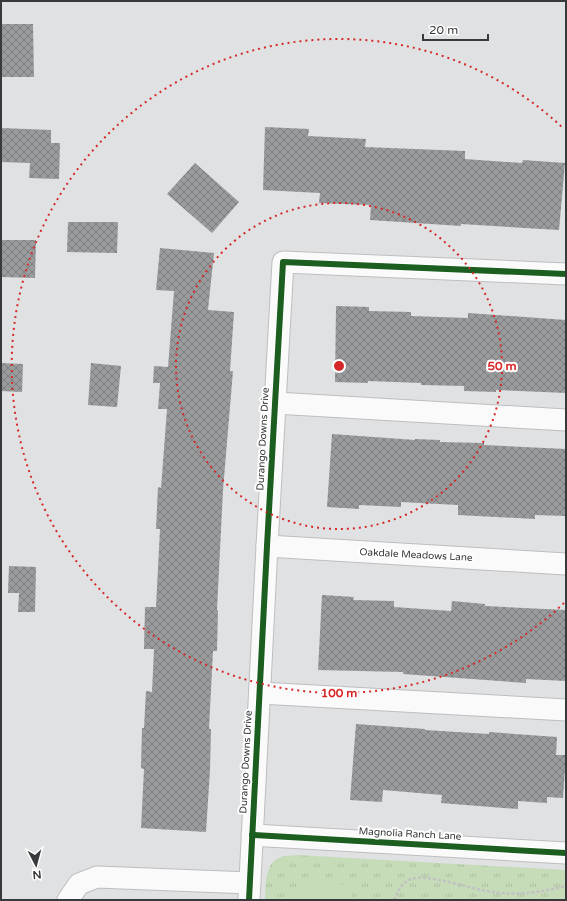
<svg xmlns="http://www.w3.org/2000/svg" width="567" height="901" viewBox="0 0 567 901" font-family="'Varela Round',sans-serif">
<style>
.grass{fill:url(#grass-tufts)}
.pitch{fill:#c6dcb9}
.building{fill:url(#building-cross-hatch)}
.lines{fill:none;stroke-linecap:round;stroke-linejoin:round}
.minor-casing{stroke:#bebec0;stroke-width:23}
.path{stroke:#c1c1c2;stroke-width:2.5;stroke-dasharray:3 2;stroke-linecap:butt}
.minor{stroke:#fafafb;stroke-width:21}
.cycleway-casing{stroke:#fff;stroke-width:8}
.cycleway{stroke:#1b5e20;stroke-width:6}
.ring{fill:none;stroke:#d62828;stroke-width:2;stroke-dasharray:2 4}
.labels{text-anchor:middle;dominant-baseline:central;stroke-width:4;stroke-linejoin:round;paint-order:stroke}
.street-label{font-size:10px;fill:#38393a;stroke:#fff}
.centre{fill:#d62828;stroke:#fff;stroke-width:2}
.ring-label{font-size:12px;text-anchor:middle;font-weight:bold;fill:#d62828;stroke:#fff;stroke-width:4;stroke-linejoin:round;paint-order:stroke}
</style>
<defs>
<pattern id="grass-tufts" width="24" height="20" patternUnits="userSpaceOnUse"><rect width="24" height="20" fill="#c6dcb9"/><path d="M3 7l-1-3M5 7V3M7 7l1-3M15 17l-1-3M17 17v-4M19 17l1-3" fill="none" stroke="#abbea0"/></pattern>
<pattern id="building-cross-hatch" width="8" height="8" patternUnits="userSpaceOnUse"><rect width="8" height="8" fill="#9a9b9d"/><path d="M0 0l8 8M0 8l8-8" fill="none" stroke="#7f7f81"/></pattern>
</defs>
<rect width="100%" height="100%" fill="#dfe1e3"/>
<path class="grass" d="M 297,855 L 566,870 L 566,900 L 265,900 C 266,886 264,862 281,857 C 286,855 292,856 297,855 Z"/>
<polygon class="pitch" points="299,882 353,885 352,900 298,900"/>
<g class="building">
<polygon points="1,24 33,24 34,77 1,77"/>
<polygon points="265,127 309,129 308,136 366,139 365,147 465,151 465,159 522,163 523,160 565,163 559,230 461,224 461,226 370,220 371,205 319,203 320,193 263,190"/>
<polygon points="1,128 51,130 51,143 60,143 59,179 29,178 30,163 1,162"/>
<polygon points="195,163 239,202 212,233 167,194"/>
<polygon points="68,222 118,222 117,253 67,252"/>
<polygon points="1,240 36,240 35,278 1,277"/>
<polygon points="160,248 214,253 208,310 234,312 230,371 233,371 223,490 217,610 218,610 217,651 213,651 209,729 211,729 210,770 206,832 141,828 144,769 141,768 142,728 144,728 146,691 152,692 154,649 144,649 145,607 156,607 160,529 156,529 158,487 161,488 167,409 158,409 160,383 153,383 154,366 168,367 174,291 156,290"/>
<polygon points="336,306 369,307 369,311 411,312 411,316 468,318 468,313 566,320 566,393 496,390 496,392 464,391 464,386 421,385 421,383 368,381 368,383 335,382"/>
<polygon points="1,363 23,364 22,392 1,391"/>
<polygon points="91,363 121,366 117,407 88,405"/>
<polygon points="332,434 415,440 415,439 440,440 440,442 484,443 484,445 566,449 566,516 535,515 535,519 458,515 458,505 401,502 401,507 359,505 359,509 327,507"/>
<polygon points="9,566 36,567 35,612 18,612 19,593 8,593"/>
<polygon points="322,595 354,597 353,600 394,601 394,607 451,611 452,601 485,604 485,606 566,610 566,681 526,679 526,683 403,674 403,672 318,670"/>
<polygon points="356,724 425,729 425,730 489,734 489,732 557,737 556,755 566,755 563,798 547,797 547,803 518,801 518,809 441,803 442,795 383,790 382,802 350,800"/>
</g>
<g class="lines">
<defs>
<g id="minor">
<polyline points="275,403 566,420"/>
<polyline points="267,546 566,564"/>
<polyline points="260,693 566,710"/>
<polyline points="252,835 566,853"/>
<polyline points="68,900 79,884 97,877 250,883"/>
<polyline points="249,900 267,546 283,262 566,274"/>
</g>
</defs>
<use href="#minor" class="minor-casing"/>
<path class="path" d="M 394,900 C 398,891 402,882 411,879 C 428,873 473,890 493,892 C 519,896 541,892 566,886"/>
<use href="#minor" class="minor"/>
<defs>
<g id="cycleway">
<polyline points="252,835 566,853"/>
<polyline points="249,900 267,546 283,262 566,274"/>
</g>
</defs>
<use href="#cycleway" class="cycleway-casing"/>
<use href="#cycleway" class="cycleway"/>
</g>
<g class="ring">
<circle cx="339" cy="366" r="163"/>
<path d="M564 603A327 327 0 1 1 564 129"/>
</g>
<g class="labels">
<g class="street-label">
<text transform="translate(263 439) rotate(-87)">Durango Downs Drive</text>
<text transform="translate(416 555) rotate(3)">Oakdale Meadows Lane</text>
<text transform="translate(246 762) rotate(-87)">Durango Downs Drive</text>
<text transform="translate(410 834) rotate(3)">Magnolia Ranch Lane</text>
</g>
</g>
<circle cx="339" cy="366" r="6" class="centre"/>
<g class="ring-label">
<text x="502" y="370">50 m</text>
<text x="339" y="697">100 m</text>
</g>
<rect width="567" height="901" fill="none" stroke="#38393a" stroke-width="4"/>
<g transform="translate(36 865) rotate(174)" stroke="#ffffff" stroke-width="3" paint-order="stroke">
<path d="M0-3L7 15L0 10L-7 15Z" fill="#38393a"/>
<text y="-6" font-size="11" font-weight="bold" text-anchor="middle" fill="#38393a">N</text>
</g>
<path d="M423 34v6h65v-6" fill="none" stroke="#38393a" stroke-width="2"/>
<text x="429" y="34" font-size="12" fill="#38393a" stroke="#ffffff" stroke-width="3" paint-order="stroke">20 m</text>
</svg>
